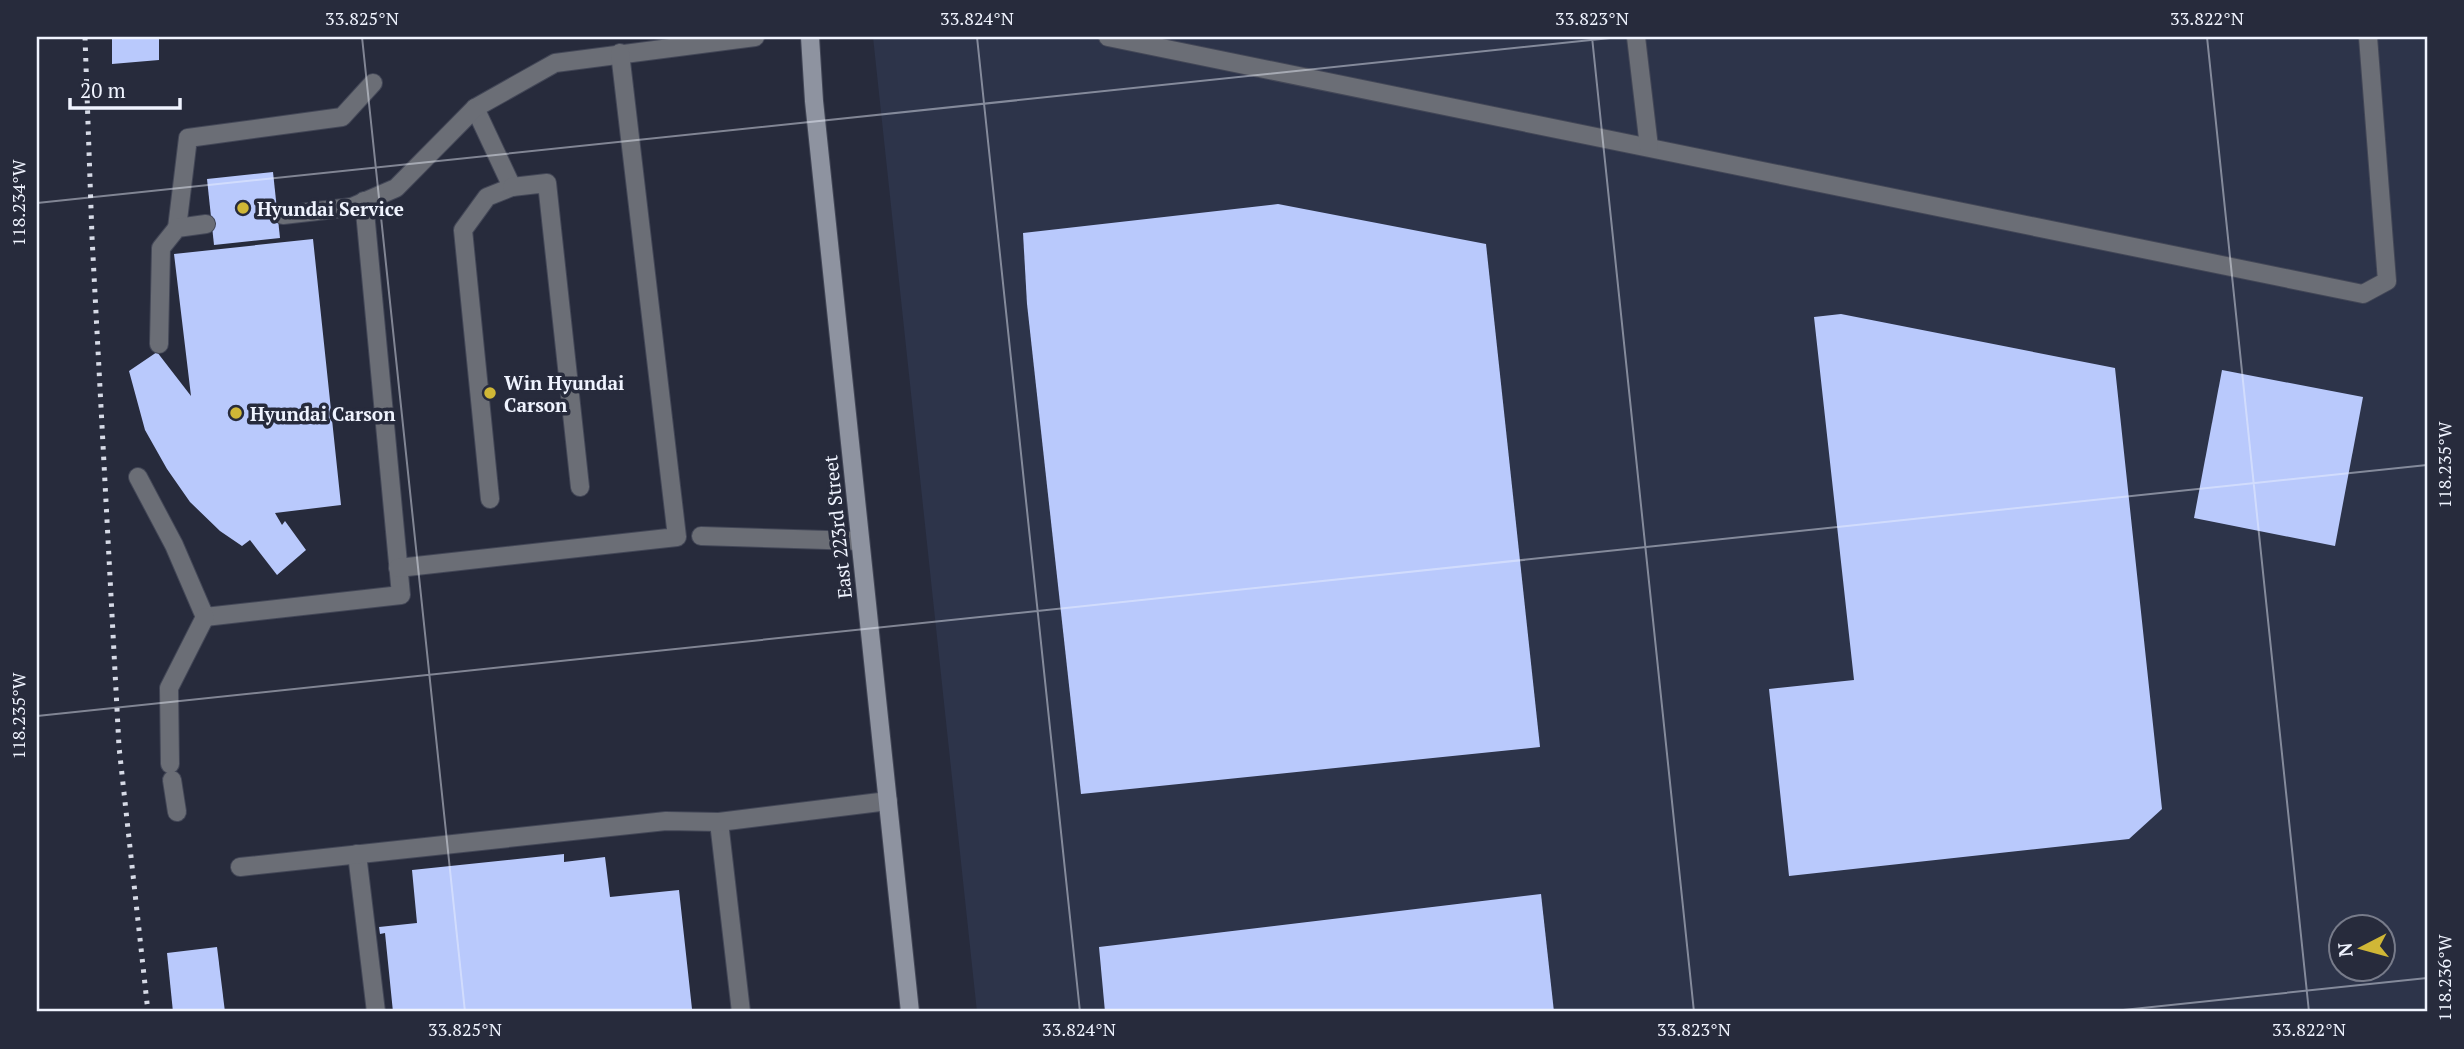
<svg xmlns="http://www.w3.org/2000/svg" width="2464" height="1049" viewBox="0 0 2464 1049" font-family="'PT Serif',serif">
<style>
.built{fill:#2d344a;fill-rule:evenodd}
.building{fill:#b9c9fc}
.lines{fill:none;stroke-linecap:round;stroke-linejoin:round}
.lane-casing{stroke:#434757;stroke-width:20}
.secondary-casing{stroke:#434757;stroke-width:20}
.lane{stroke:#6b6e76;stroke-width:18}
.secondary{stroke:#8e93a0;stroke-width:18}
.rail{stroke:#d6dae6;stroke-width:5;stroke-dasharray:3.5 7;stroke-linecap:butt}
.ticks{fill:none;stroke:#f0f4ff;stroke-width:2;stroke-opacity:0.45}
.poi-dot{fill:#d0b736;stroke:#272b3c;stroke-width:2.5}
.labels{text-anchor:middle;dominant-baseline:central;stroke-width:7;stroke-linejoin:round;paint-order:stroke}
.poi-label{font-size:19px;font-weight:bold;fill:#f0f4ff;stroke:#272b3c;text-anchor:start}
.street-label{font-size:19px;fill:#f0f4ff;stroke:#272b3c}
.neatline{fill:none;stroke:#f0f4ff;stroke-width:2.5}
.ticks-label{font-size:18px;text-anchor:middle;fill:#f0f4ff}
</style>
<rect width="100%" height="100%" fill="#272b3c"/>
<path class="built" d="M 873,37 L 2427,37 L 2427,1012 L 977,1012 ZM 2342,926 L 2384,926 L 2384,968 L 2342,968 Z"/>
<g class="building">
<polygon points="112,37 159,37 159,60 112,64"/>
<polygon points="273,172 280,238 214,245 207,179"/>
<polygon points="1278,204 1486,244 1540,747 1081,794 1027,304 1023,233"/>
<polygon points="313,239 341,505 275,513 282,525 285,521 306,550 277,575 250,540 242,546 220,531 190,502 167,469 145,430 129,371 157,352 191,396 174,254"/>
<polygon points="1841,314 2115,368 2162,809 2129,839 1789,876 1769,689 1854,680 1814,317"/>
<polygon points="2222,370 2363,397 2335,546 2194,518"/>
<polygon points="564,854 564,862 605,857 610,897 679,890 692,1009 681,1010 681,1012 393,1012 385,933 380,934 379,927 417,923 412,870"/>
<polygon points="1541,894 1554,1012 1105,1012 1099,947"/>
<polygon points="217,947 225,1012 173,1012 167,953"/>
</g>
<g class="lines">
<defs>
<g id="lane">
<polyline points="1108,37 2363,294 2387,281 2368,37"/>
<polyline points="1636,37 1649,147"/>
<polyline points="475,108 512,187 487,197 463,230 490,499"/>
<polyline points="512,187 547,183 580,487"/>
<polyline points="283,215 352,207 396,188 475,108 555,63 755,37"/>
<polyline points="177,228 188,138 342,117 373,83"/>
<polyline points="159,344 161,248 177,228 206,224"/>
<polyline points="138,477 174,545 205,617 401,595 364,201"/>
<polyline points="701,536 859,541"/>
<polyline points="398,568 677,537 620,53"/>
<polyline points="170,764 169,688 205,617"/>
<polyline points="172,780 177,812"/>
<polyline points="719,822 741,1012"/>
<polyline points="357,854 376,1012"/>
<polyline points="240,867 666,821 719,822 888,801"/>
</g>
<polyline id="secondary" points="810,37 814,101 910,1012"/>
</defs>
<use href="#lane" class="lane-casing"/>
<use href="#secondary" class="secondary-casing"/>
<use href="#lane" class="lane"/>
<use href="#secondary" class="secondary"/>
<polyline class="rail" points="85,37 92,237 119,747 148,1012"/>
</g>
<path class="ticks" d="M 362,37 L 465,1012M 977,37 L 1080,1012M 1592,37 L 1694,1012M 2207,37 L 2309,1012M 37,203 L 1620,37M 37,716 L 2427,465M 2104,1012 L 2427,978"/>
<g class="poi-dot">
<circle cx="243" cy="208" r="7"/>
<circle cx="490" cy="393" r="7"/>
<circle cx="236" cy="413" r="7"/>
</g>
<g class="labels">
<g class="poi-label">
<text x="257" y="208">Hyundai Service</text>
<text x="504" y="382">Win Hyundai<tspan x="504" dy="22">Carson</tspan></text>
<text x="250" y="413">Hyundai Carson</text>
</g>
<g class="street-label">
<text transform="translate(837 527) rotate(-96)">East 223rd Street</text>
</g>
</g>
<rect width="2464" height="1049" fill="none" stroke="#272b3c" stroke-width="77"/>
<g transform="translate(2362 948) rotate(264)"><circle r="33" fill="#272b3c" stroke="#777b8a" stroke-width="2"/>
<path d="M0-5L12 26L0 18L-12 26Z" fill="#d0b736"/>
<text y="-10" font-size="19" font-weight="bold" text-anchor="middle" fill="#f0f4ff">N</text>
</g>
<path d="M70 98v10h110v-10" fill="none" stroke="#f0f4ff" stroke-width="3.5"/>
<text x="80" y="98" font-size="21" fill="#f0f4ff" stroke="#272b3c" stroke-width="5" paint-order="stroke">20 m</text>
<rect x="38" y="38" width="2388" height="972" class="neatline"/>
<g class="ticks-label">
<text x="362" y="25">33.825°N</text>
<text x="977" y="25">33.824°N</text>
<text x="1592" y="25">33.823°N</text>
<text x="2207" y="25">33.822°N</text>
<text transform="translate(19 203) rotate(-90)" y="6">118.234°W</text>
<text transform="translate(2445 465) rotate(-90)" y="6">118.235°W</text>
<text transform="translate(19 716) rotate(-90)" y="6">118.235°W</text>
<text transform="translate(2445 978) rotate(-90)" y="6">118.236°W</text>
<text x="465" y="1036">33.825°N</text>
<text x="1079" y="1036">33.824°N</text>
<text x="1694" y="1036">33.823°N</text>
<text x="2309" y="1036">33.822°N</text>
</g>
</svg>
